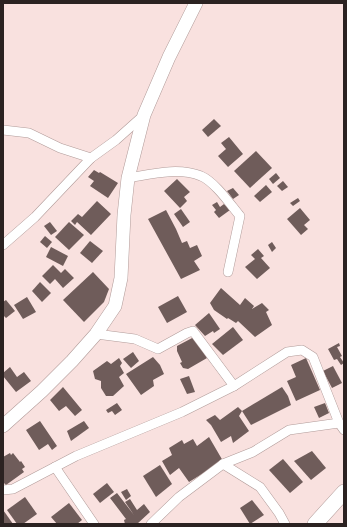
<svg xmlns="http://www.w3.org/2000/svg" width="347" height="527" viewBox="0 0 347 527" font-family="Manrope,sans-serif">
<style>
.building{fill:#6f5c5a}
.lines{fill:none;stroke-linecap:round;stroke-linejoin:round}
.minor-casing{stroke:#b19b99;stroke-width:10}
.secondary-casing{stroke:#b19b99;stroke-width:14}
.primary-casing{stroke:#b19b99;stroke-width:16}
.minor{stroke:#fff;stroke-width:9}
.secondary{stroke:#fff;stroke-width:13}
.primary{stroke:#fff;stroke-width:15}
</style>
<rect width="100%" height="100%" fill="#f9e1df"/>
<g class="building">
<polygon points="214,119 221,126 208,137 202,130"/>
<polygon points="229,137 243,154 228,167 218,156 226,149 221,143"/>
<polygon points="256,151 272,168 250,188 234,171"/>
<polygon points="94,170 99,173 100,172 118,183 108,198 90,186 94,181 88,177"/>
<polygon points="276,173 280,178 273,184 269,179"/>
<polygon points="177,179 190,192 184,197 187,201 180,208 164,191"/>
<polygon points="283,181 288,187 282,191 277,186"/>
<polygon points="266,185 272,192 260,202 254,196"/>
<polygon points="233,188 239,195 233,199 227,191"/>
<polygon points="298,198 300,201 293,206 290,203"/>
<polygon points="97,201 111,214 91,235 77,222 75,225 71,221 78,214 82,217"/>
<polygon points="217,202 220,207 224,204 230,210 219,218 214,212 216,210 212,205"/>
<polygon points="300,208 310,220 304,225 308,229 301,235 287,219"/>
<polygon points="181,209 190,222 183,227 174,214"/>
<polygon points="166,210 176,229 182,243 187,241 190,248 197,245 202,256 194,261 200,270 181,279 148,219"/>
<polygon points="50,222 57,231 51,235 44,226"/>
<polygon points="69,222 84,235 69,250 55,237"/>
<polygon points="45,236 52,242 47,248 40,242"/>
<polygon points="90,241 103,251 92,263 80,253"/>
<polygon points="272,242 276,248 272,252 268,245"/>
<polygon points="51,247 68,256 63,266 46,257"/>
<polygon points="258,249 264,256 261,258 270,268 257,279 245,267 255,259 251,255"/>
<polygon points="53,265 61,273 65,269 74,278 63,288 55,279 50,284 42,276"/>
<polygon points="93,272 109,289 104,302 84,322 63,300"/>
<polygon points="40,282 51,293 42,302 32,291"/>
<polygon points="221,288 240,305 245,298 254,306 252,309 262,303 269,310 266,312 272,325 255,337 238,321 236,323 228,318 227,319 214,310 210,303"/>
<polygon points="178,296 187,312 167,323 158,307"/>
<polygon points="27,297 36,312 23,319 14,305"/>
<polygon points="6,300 15,311 6,318 3,315 3,302"/>
<polygon points="209,313 220,329 214,333 213,331 205,336 195,325"/>
<polygon points="233,327 243,340 223,355 212,344"/>
<polygon points="194,337 207,358 188,369 183,368 180,363 182,362 177,351 177,346"/>
<polygon points="339,343 340,346 337,347 342,356 340,357 344,363 341,365 337,359 334,360 328,349"/>
<polygon points="133,352 139,361 131,368 123,359"/>
<polygon points="153,357 160,365 164,374 153,380 154,386 141,395 126,374"/>
<polygon points="119,358 122,363 120,366 124,373 119,377 124,386 113,396 106,396 101,388 101,381 95,379 93,371 107,361 111,364"/>
<polygon points="306,358 320,390 296,401 287,381 296,377 291,365"/>
<polygon points="333,366 342,383 332,388 323,371"/>
<polygon points="10,367 17,377 24,372 31,381 16,392 3,376 3,373"/>
<polygon points="189,376 195,392 187,394 180,379"/>
<polygon points="63,387 82,410 75,416 66,406 59,411 50,400"/>
<polygon points="282,387 288,396 291,405 251,425 242,411"/>
<polygon points="117,403 122,410 115,415 112,411 108,413 106,410"/>
<polygon points="325,403 329,413 319,418 314,407"/>
<polygon points="238,407 242,411 239,416 249,431 233,443 231,436 221,442 211,425 206,420 215,415 220,420"/>
<polygon points="40,421 57,446 52,450 48,444 39,450 26,430"/>
<polygon points="84,421 89,428 71,441 67,431"/>
<polygon points="209,437 223,461 189,482 179,468 170,475 162,461 172,455 169,448 182,440 184,444 193,439 197,446"/>
<polygon points="312,451 326,468 311,480 294,461"/>
<polygon points="10,453 11,455 13,453 20,462 21,461 25,467 22,469 24,472 6,485 3,482 3,457"/>
<polygon points="283,459 303,482 290,493 269,470"/>
<polygon points="160,465 172,484 156,497 143,476"/>
<polygon points="107,483 114,492 100,503 93,494"/>
<polygon points="127,489 131,496 126,500 121,492"/>
<polygon points="117,493 134,515 125,502 130,499 137,510 144,504 150,512 137,524 125,524 124,520 126,519 110,498"/>
<polygon points="25,497 37,514 23,524 17,524 7,510"/>
<polygon points="252,500 264,515 250,524 240,508"/>
<polygon points="69,503 82,520 77,524 57,524 51,517"/>
<polygon points="3,510 6,514 13,524 3,524"/>
</g>
<g class="lines">
<defs>
<g id="minor">
<polyline points="3,130 29,133 60,148 91,158"/>
<path d="M 128,178 C 152,174 178,167 201,176 C 215,182 230,204 240,216 L 228,272"/>
<polyline points="3,245 35,217 91,158 116,140 144,115"/>
<polyline points="96,334 135,339 158,349 187,333 193,331 234,386"/>
<polyline points="223,464 260,487 279,513 285,524"/>
<polyline points="55,467 94,524"/>
<polyline points="3,490 13,489 76,456 182,412 234,386 287,352 302,350 313,357 339,423 344,430"/>
<polyline points="151,524 179,497 223,464 253,452 289,430 339,423"/>
</g>
<polyline id="secondary" points="3,426 42,391 72,361 96,334 115,306 121,278 124,215 128,178 144,115 169,57 196,3"/>
<polyline id="primary" points="315,524 344,492"/>
</defs>
<use href="#minor" class="minor-casing"/>
<use href="#secondary" class="secondary-casing"/>
<use href="#primary" class="primary-casing"/>
<use href="#minor" class="minor"/>
<use href="#secondary" class="secondary"/>
<use href="#primary" class="primary"/>
</g>
<rect width="347" height="527" fill="none" stroke="#2b2221" stroke-width="8"/>
</svg>
